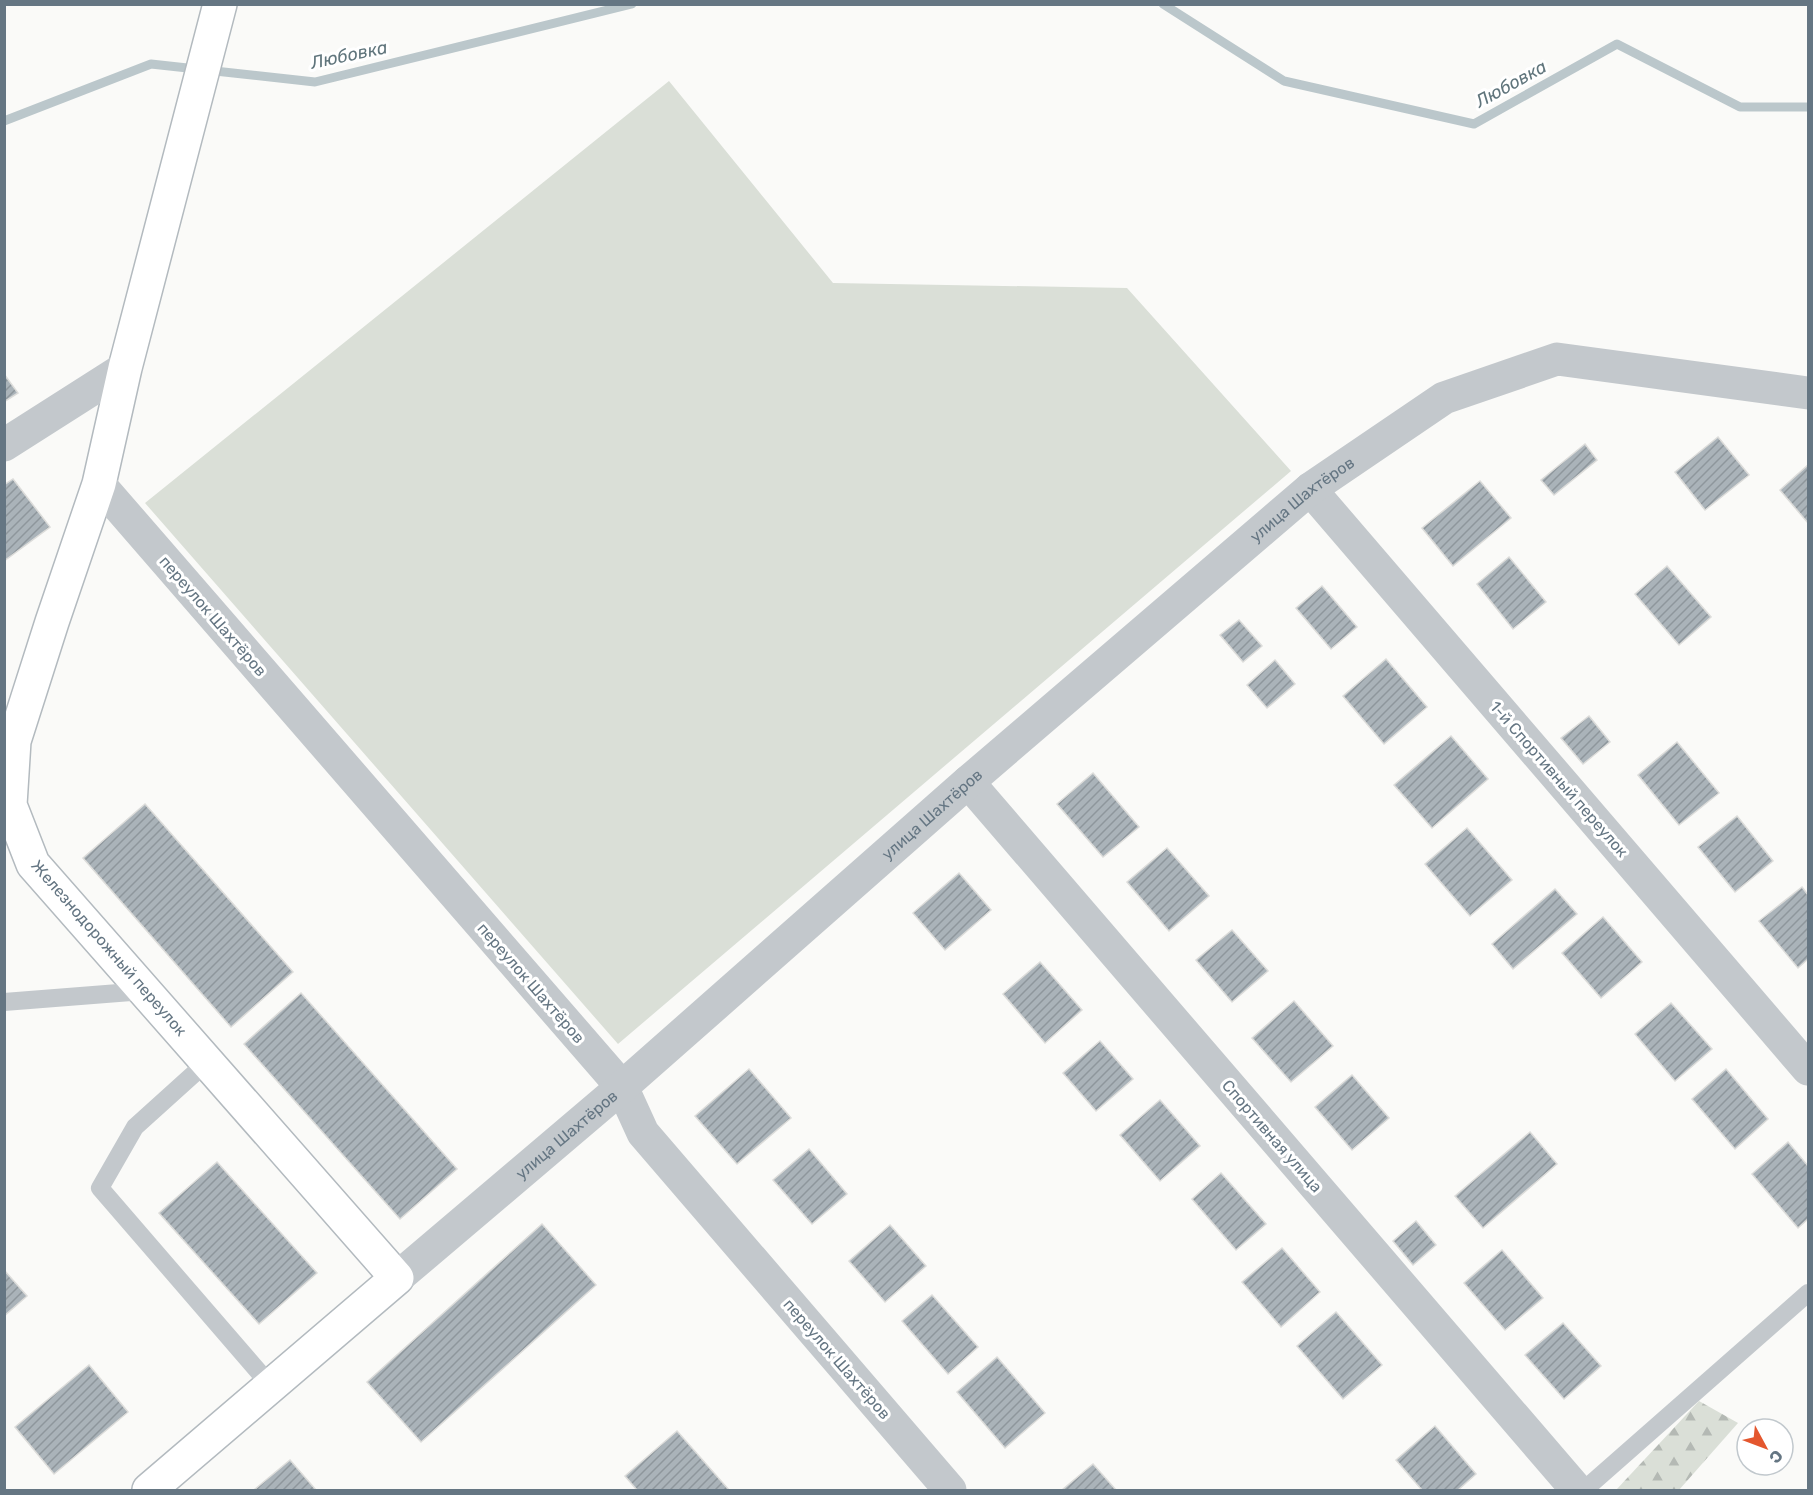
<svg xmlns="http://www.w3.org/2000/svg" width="1813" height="1495" viewBox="0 0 1813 1495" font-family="Rubik,sans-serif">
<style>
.forest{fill:url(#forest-firs)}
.green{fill:#dadfd7}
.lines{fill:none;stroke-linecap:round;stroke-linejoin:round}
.stream{stroke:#bbc7cb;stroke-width:9}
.building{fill:url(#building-hatch);stroke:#dcdcda;stroke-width:1.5}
.secondary-casing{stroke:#b3babf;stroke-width:36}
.lane{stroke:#c3c8cc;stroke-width:18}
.street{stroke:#c3c8cc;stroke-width:33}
.secondary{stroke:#fff;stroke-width:33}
.labels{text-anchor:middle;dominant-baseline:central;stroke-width:6;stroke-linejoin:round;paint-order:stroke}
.street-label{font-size:16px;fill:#657683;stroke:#fff}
.water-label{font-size:18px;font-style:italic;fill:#60757c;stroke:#fff}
</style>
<defs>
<pattern id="forest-firs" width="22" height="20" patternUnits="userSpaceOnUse" patternTransform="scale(1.5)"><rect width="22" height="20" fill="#dadfd7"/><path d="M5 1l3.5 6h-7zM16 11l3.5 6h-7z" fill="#b4b9b4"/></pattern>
<pattern id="building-hatch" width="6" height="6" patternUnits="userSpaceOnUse" patternTransform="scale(1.5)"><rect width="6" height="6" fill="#aab3b9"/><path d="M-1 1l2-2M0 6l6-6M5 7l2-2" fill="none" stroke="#8e969c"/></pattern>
</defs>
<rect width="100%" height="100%" fill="#fafaf8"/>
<polygon class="forest" points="1699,1401 1738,1423 1679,1490 1616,1490"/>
<polygon class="green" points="669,81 833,283 1127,288 1291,471 618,1044 145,503"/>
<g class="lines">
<g class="stream">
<polyline points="1163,4 1284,81 1474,124 1617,44 1740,107 1808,107"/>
<polyline points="4,121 151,64 315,82 632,4"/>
</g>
</g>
<g class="building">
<polygon points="4,374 18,393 4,402"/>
<polygon points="1718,437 1749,475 1705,510 1675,472"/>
<polygon points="1585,444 1597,460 1554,495 1541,480"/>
<polygon points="1808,465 1808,523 1780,490"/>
<polygon points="13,479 50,527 4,561 4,485"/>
<polygon points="1480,481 1511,518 1453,566 1422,528"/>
<polygon points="1509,557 1546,602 1513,629 1477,584"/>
<polygon points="1667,566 1711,617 1679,645 1635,594"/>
<polygon points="1322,586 1357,627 1331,649 1296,608"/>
<polygon points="1239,620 1262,646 1243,662 1220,635"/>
<polygon points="1386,659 1427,707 1384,744 1343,696"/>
<polygon points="1275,660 1295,684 1267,708 1247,685"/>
<polygon points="1589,716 1610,742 1583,764 1561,738"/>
<polygon points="1451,736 1488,779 1432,828 1394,785"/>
<polygon points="1677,742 1719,793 1679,825 1638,775"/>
<polygon points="1093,773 1139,827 1103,857 1057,804"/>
<polygon points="145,804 293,972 231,1027 83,858"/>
<polygon points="1737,816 1773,861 1735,892 1698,847"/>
<polygon points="1467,828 1512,880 1470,916 1425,864"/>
<polygon points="1167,848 1209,896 1169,931 1127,882"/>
<polygon points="959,873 991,910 945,950 913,913"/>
<polygon points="1802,887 1808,895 1808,959 1798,968 1759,921"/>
<polygon points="1555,889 1577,914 1513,969 1492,944"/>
<polygon points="1603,917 1642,962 1601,998 1562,953"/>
<polygon points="1232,930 1268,971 1232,1002 1196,960"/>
<polygon points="1040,962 1082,1010 1045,1043 1003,994"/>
<polygon points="301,993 457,1169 400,1219 244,1044"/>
<polygon points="1294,1001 1333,1046 1291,1082 1252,1038"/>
<polygon points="1671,1003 1712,1049 1675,1081 1635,1034"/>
<polygon points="1100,1041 1133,1079 1096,1111 1063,1073"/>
<polygon points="749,1069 791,1118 737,1164 695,1116"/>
<polygon points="1726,1069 1768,1119 1735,1149 1692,1099"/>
<polygon points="1352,1075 1389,1118 1352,1150 1315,1107"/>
<polygon points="1160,1100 1200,1146 1160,1181 1120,1135"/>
<polygon points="1530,1132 1557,1164 1483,1228 1455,1196"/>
<polygon points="1788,1142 1808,1166 1808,1219 1798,1228 1752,1174"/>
<polygon points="809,1149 847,1194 812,1224 773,1180"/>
<polygon points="217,1162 317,1273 259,1324 159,1213"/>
<polygon points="1221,1173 1266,1224 1236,1250 1192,1199"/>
<polygon points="1416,1221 1436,1245 1413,1265 1393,1241"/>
<polygon points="542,1224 596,1285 421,1442 367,1382"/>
<polygon points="890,1225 926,1266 885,1302 849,1261"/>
<polygon points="1282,1248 1320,1292 1281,1327 1242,1282"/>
<polygon points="1502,1250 1543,1298 1505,1330 1464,1283"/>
<polygon points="4,1270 27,1296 4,1316"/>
<polygon points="932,1295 978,1347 948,1374 902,1321"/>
<polygon points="1336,1312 1382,1365 1343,1399 1297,1346"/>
<polygon points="1563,1323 1601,1366 1564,1399 1525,1355"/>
<polygon points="997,1357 1045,1413 1005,1448 957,1392"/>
<polygon points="89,1365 128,1412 54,1474 15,1427"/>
<polygon points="1435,1426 1476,1474 1458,1490 1422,1490 1396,1460"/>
<polygon points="677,1431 729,1490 637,1490 625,1476"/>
<polygon points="290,1460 316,1490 254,1490"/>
<polygon points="1093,1464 1116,1490 1062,1490"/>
</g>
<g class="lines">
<defs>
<polyline id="secondary" points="149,1490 397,1278 33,864 10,805 14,741 52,622 99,484 125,368 220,4"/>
</defs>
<use href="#secondary" class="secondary-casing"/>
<g class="lane">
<polyline points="4,1002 144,991"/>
<polyline points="207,1062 135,1127 100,1188 271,1386"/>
<polyline points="1584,1490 1808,1293"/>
</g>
<g class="street">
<polyline points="4,445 125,368"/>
<polyline points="99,484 622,1087 643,1133 950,1490"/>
<polyline points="1310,489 1808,1069"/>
<polyline points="968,782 1577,1490"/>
<path id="s1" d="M 397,1278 L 622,1087 L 968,782 L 1310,489 L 1444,398 L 1557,359 L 1808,393"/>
</g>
<use href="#secondary" class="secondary"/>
</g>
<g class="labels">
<g class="street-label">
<text stroke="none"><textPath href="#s1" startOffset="1194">улица Шахтёров</textPath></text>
<text transform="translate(213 616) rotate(49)">переулок Шахтёров</text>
<text transform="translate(1559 779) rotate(49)">1-й Спортивный переулок</text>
<text stroke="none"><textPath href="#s1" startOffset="708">улица Шахтёров</textPath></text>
<text transform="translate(109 948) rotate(49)">Железнодорожный переулок</text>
<text transform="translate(531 983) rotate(49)">переулок Шахтёров</text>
<text stroke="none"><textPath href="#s1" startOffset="222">улица Шахтёров</textPath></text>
<text transform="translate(1272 1136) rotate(49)">Спортивная улица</text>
<text transform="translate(837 1359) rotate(49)">переулок Шахтёров</text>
</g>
<g class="water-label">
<text transform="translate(349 55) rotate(-12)">Любовка</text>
<text transform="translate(1511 84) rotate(-29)">Любовка</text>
</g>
</g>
<rect width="1813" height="1495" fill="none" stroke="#657683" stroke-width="12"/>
<g transform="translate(1765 1447) rotate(131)"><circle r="28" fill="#ffffff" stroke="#c1c8cd" stroke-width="1.5"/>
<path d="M0-4.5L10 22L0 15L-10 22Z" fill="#e4572e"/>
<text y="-9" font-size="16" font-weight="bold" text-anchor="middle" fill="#657683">С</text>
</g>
</svg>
